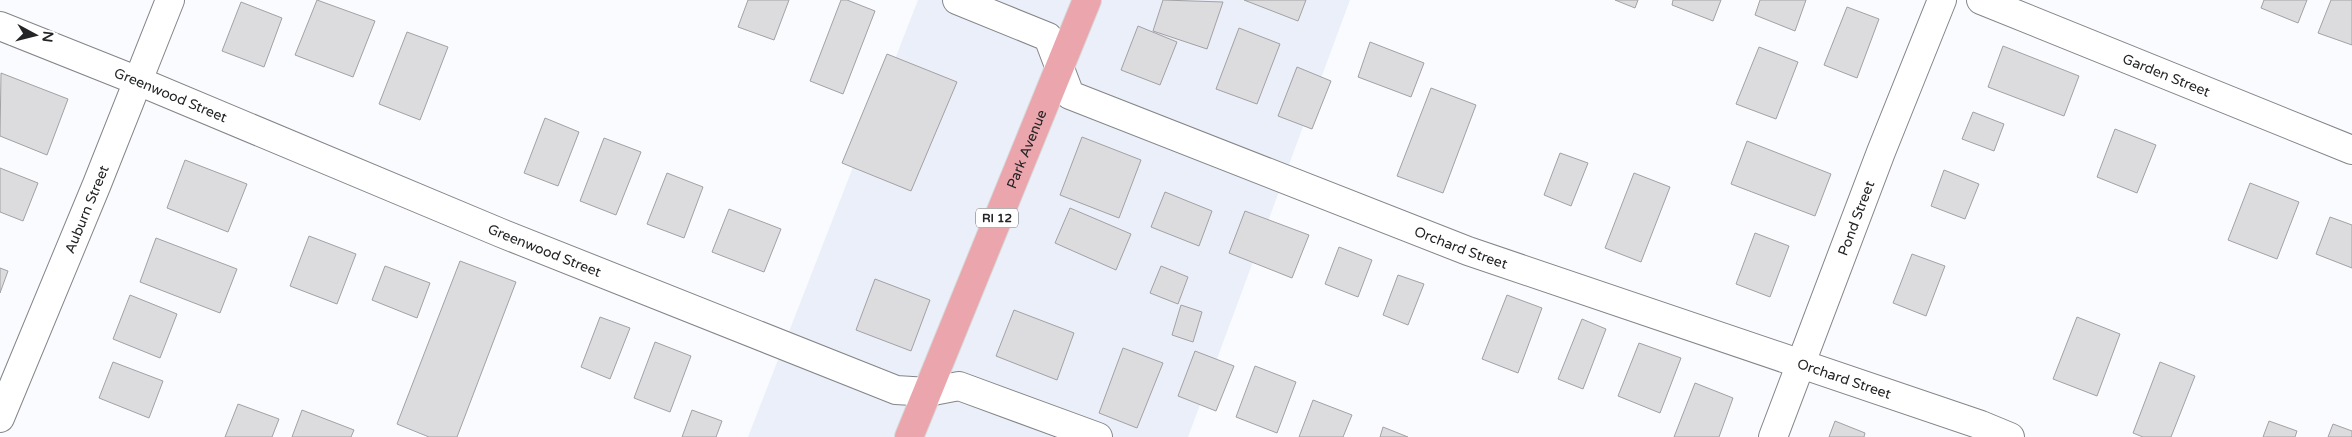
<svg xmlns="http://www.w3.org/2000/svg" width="2352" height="437" viewBox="0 0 2352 437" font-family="'Varela Round',sans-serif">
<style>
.built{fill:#eaeff9}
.building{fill:#dcdbde;stroke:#a2a1a4}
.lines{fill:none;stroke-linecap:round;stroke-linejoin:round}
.street-casing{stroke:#848588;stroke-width:30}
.primary-casing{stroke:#d7d8d8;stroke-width:30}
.street{stroke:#fff;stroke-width:28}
.primary{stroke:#eaa5ad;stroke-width:28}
.labels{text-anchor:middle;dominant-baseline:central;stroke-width:4;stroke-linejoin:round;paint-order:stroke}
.shield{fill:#fff;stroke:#656666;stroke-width:1}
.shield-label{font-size:12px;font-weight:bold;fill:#232425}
.street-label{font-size:14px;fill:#232425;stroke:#fff}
</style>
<rect width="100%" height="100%" fill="#f9fbfe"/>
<polygon class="built" points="918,0 1350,0 1188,437 748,437"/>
<g class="building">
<polygon points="317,0 375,21 353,77 295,55"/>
<polygon points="748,0 789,0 774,40 738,27"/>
<polygon points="841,0 847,0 875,11 843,94 810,81"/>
<polygon points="1163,0 1223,2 1207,49 1153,31"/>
<polygon points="1244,0 1306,0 1298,21"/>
<polygon points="1615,0 1638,0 1635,8"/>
<polygon points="1673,0 1721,0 1713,21 1672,5"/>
<polygon points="1760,0 1806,0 1795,31 1755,15"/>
<polygon points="2264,0 2307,0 2298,23 2261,8"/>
<polygon points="2331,0 2352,0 2352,45 2318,33"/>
<polygon points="241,2 282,18 264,67 222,51"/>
<polygon points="1847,7 1879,19 1857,78 1824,65"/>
<polygon points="1138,26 1177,42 1160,85 1121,70"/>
<polygon points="1239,28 1280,44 1257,104 1216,89"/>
<polygon points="407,32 448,47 420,120 379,104"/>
<polygon points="1370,42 1424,63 1411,97 1358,77"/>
<polygon points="2003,46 2079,76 2064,116 1988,87"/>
<polygon points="1759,47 1798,62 1776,119 1736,104"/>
<polygon points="887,54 957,82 911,191 842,163"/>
<polygon points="1297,67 1331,81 1312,129 1278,116"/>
<polygon points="1,73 68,99 47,155 0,136"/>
<polygon points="1431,88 1476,105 1443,193 1397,176"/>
<polygon points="1973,112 2004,124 1994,151 1962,139"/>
<polygon points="545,118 579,132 558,186 524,173"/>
<polygon points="2115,129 2156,145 2137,193 2097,177"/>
<polygon points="1082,137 1141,160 1119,218 1060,195"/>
<polygon points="604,138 641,152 616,215 580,201"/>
<polygon points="1747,141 1831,174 1815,216 1731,184"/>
<polygon points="1560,153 1588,163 1571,206 1544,195"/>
<polygon points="185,160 247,184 228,232 167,208"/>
<polygon points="0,168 38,183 23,221 0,212"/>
<polygon points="1944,170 1979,184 1965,219 1931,206"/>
<polygon points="667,173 703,187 684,238 647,224"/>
<polygon points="1634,173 1670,187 1641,262 1605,248"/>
<polygon points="2250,183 2299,202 2277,259 2228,240"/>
<polygon points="1165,192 1212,211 1199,246 1151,227"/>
<polygon points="1070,208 1131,234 1116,270 1055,243"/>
<polygon points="729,209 781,229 764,272 712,252"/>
<polygon points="1245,211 1309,235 1292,278 1229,253"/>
<polygon points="2330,217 2352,225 2352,268 2316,254"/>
<polygon points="1755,233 1789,246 1770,297 1736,284"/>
<polygon points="309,236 356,254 337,304 290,286"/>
<polygon points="156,238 237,269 220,313 140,282"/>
<polygon points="1339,247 1372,260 1358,297 1325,284"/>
<polygon points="1912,254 1945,266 1926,316 1893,303"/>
<polygon points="460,261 516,282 457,437 429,437 397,424"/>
<polygon points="385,266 430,283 417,318 372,300"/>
<polygon points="1161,266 1188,277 1178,304 1150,293"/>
<polygon points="0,268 8,271 0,293"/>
<polygon points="1398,275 1424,284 1408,325 1383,315"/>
<polygon points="875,279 930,300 911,351 856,330"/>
<polygon points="130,295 177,314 160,358 113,339"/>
<polygon points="1507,295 1542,308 1518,373 1482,359"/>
<polygon points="1181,305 1202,312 1193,342 1172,335"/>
<polygon points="1014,310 1074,333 1057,380 996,356"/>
<polygon points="600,317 630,328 610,379 581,367"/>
<polygon points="2077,317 2120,334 2097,396 2053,379"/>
<polygon points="1582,319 1606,329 1583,389 1558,379"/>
<polygon points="655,342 691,356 670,412 634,398"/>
<polygon points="1639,343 1681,358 1660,413 1618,396"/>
<polygon points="1123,348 1163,363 1137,428 1099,413"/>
<polygon points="1195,351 1234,366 1216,411 1178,396"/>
<polygon points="113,362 163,381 149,418 99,398"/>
<polygon points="2160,362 2195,376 2171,437 2143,437 2133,433"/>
<polygon points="1255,366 1296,382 1277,433 1236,417"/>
<polygon points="1695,383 1733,398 1719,437 1674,437"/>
<polygon points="1313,400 1352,415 1343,437 1299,437"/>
<polygon points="238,404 279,419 272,437 225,437"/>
<polygon points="302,410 354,430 351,437 292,437"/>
<polygon points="692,410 722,421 716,437 682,437"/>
<polygon points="1835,421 1865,433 1864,437 1829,437"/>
<polygon points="2269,421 2297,431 2295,437 2263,437"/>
<polygon points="2333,424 2352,431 2352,437 2328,437"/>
<polygon points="1383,427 1408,437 1380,437"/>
</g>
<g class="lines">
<defs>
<g id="street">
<path id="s1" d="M 957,0 L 1048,37 L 1070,95 L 1468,251 L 1981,425 L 2010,437"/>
<path id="s2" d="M 1981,0 L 2352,150"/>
<path id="s3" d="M 0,26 L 138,81 L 501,233 L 896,390 L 928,392 L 959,386 L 1098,437"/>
<path id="s4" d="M 0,418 L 97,184 L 170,0"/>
<path id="s5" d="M 1773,437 L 1881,152 L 1942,0"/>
</g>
<g id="primary">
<path id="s6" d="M 909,437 L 1087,0"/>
</g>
</defs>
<use href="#street" class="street-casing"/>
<use href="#primary" class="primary-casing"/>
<use href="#street" class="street"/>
<use href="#primary" class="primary"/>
</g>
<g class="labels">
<rect class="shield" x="976" y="208.5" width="42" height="19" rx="4"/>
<g class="shield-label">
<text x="997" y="218">RI 12</text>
</g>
<g class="street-label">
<text stroke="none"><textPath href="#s2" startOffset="200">Garden Street</textPath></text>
<text stroke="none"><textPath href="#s3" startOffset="184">Greenwood Street</textPath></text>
<text stroke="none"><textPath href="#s6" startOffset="311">Park Avenue</textPath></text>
<text stroke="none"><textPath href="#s4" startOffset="226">Auburn Street</textPath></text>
<text stroke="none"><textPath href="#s5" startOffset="234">Pond Street</textPath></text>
<text stroke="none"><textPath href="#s1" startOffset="580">Orchard Street</textPath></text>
<text stroke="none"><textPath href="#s3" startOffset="589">Greenwood Street</textPath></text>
<text stroke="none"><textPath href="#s1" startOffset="985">Orchard Street</textPath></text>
</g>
</g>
<g transform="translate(35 35) rotate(97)" stroke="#ffffff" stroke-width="4" paint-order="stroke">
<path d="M0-4L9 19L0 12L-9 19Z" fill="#232425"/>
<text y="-8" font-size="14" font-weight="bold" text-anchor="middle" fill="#232425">N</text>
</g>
</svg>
